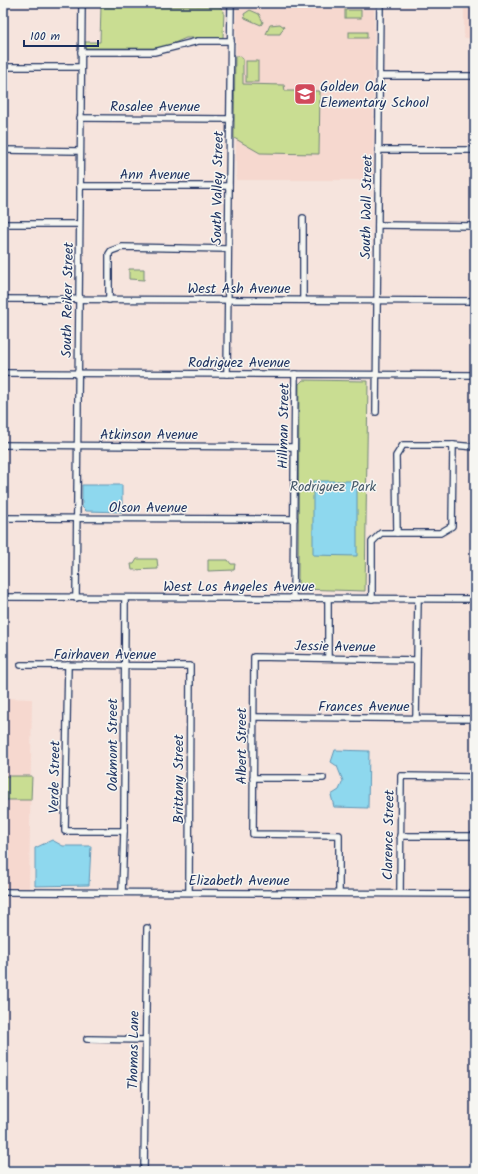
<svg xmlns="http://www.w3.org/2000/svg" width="478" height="1174" viewBox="0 0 478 1174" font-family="Kalam,sans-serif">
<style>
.built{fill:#f6d8cf}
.green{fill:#c9dd92;stroke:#728678}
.water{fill:#8ed8ee;stroke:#6094b4}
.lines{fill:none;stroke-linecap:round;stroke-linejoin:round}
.minor-casing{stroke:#1b2f5e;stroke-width:8}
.minor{stroke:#f6f6f2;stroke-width:5.5}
.labels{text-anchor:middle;stroke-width:3;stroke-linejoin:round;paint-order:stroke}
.poi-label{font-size:14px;fill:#1b2f5e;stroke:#f6f6f2;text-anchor:start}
.street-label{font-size:14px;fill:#1b2f5e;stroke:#f6f6f2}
.park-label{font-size:14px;fill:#465a6b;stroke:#f6f6f2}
</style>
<rect width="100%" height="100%" fill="#f6e4dd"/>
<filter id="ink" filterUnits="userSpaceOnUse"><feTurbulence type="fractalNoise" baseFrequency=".025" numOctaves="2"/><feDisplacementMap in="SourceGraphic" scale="8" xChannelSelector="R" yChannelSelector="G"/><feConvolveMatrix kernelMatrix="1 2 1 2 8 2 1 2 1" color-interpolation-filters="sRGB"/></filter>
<g filter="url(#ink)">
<g class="built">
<rect x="464" y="8" width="11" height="30"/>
<polygon points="236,9 374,9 373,180 236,180"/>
<polygon points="3,605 6,605 6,698 32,699 29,890 3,889"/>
</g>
<g class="green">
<polygon points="101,6 219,6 224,11 223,38 186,38 165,47 154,48 85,48 85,42 100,42"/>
<polygon points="250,10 259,14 263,22 261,25 245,18 244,14"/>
<rect x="345" y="10" width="16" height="8"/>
<polygon points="280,24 284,27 280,34 266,34 270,25"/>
<rect x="349" y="32" width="18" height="6"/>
<polygon points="235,56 239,56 243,59 243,84 284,85 285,91 320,91 319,154 260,153 234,138"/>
<rect x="246" y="61" width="12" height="21"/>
<polygon points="129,269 144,269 144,280 129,279"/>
<polygon points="303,380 368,381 365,591 298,589 299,384"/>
<polygon points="137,559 157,559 158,569 132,570 131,564 134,564"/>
<polygon points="208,560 228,560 231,564 235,564 234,570 208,571"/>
<polygon points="3,776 32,776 31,800 3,800"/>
</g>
<g class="water">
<polygon points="313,481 357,481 357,556 313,555"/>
<polygon points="82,485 122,485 122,512 86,511 82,507"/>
<polygon points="335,750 369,751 368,808 334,807 331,795 339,790 343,781 337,766 331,762"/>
<polygon points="52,840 63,846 91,846 89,885 35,886 35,848"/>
</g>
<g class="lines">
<g class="minor-casing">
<g id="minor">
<polyline points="81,52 154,52 198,41 231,41"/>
<polyline points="3,67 81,67"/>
<polyline points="380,76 475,76"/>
<polyline points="80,118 230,119"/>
<polyline points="3,150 80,151"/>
<polyline points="379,150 475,150"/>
<polyline points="80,186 229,186"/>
<polyline points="3,224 79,224"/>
<polyline points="378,225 475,226"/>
<polyline points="3,299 475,301"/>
<polyline points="109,300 109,254 111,251 122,247 228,249"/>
<polyline points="303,300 303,218"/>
<polyline points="3,373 475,375"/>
<polyline points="227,374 231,3"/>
<polyline points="376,412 380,3"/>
<polyline points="3,445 294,447"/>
<polyline points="3,518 294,519"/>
<polyline points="397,533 396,456 403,445 453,445 475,447"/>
<polyline points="3,597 475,599"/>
<polyline points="76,598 82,3"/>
<polyline points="293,598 295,374"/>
<polyline points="372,599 372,542 381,533 440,533 452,526 453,445"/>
<polyline points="328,657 328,599"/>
<polyline points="21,665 190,666 189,892"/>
<polyline points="68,665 65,831 124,831"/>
<polyline points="254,717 475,719"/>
<polyline points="416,718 418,599"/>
<polyline points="253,778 323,778"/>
<polyline points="400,836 475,836"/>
<polyline points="3,892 475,894"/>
<polyline points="122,892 124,831 125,598"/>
<polyline points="339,893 339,835 253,834 254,657 416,660"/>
<polyline points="400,893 401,776 475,777"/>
<polyline points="87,1039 145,1040"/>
<polyline points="144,1171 147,928"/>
</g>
</g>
<use href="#minor" class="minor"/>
</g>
</g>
<defs>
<g id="school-square" transform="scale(1.15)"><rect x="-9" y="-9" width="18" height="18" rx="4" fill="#d1495b" stroke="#f6f6f2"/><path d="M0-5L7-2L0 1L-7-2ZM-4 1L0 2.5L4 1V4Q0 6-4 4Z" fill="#fff"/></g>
</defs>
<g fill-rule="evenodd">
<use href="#school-square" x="305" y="94"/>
</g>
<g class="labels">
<g class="poi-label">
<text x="320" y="91">Golden Oak<tspan x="320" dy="16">Elementary School</tspan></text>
</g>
<g class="street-label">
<text x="155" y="111">Rosalee Avenue</text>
<text x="155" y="179">Ann Avenue</text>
<text transform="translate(217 188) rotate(-89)" y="5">South Valley Street</text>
<text transform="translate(366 207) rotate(-89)" y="5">South Wall Street</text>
<text x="239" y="293">West Ash Avenue</text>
<text transform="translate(67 300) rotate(-89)" y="5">South Reiker Street</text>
<text x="239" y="367">Rodriguez Avenue</text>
<text transform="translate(283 426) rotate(-89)" y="5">Hillman Street</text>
<text x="149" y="439">Atkinson Avenue</text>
<text x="148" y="512">Olson Avenue</text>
<text x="239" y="591">West Los Angeles Avenue</text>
<text transform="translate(335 646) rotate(1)" y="5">Jessie Avenue</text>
<text x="105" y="659">Fairhaven Avenue</text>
<text x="364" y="711">Frances Avenue</text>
<text transform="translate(112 745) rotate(-90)" y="5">Oakmont Street</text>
<text transform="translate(241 746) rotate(-90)" y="5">Albert Street</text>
<text transform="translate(54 777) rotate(-89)" y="5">Verde Street</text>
<text transform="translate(178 779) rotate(-90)" y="5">Brittany Street</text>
<text transform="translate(388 835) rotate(-89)" y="5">Clarence Street</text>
<text x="239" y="885">Elizabeth Avenue</text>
<text transform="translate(133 1050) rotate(-89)" y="5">Thomas Lane</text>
</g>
<g class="park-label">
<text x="333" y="491">Rodriguez Park</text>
</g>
</g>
<rect width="478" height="1174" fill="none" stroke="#f6f6f2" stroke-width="16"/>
<rect x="8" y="8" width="462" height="1158" fill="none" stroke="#1b2f5e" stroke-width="1.5" filter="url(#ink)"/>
<path d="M24 40v6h74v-6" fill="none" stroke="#1b2f5e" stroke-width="2"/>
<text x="30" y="40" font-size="12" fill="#1b2f5e" stroke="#f6f6f2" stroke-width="3" paint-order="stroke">100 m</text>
</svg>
